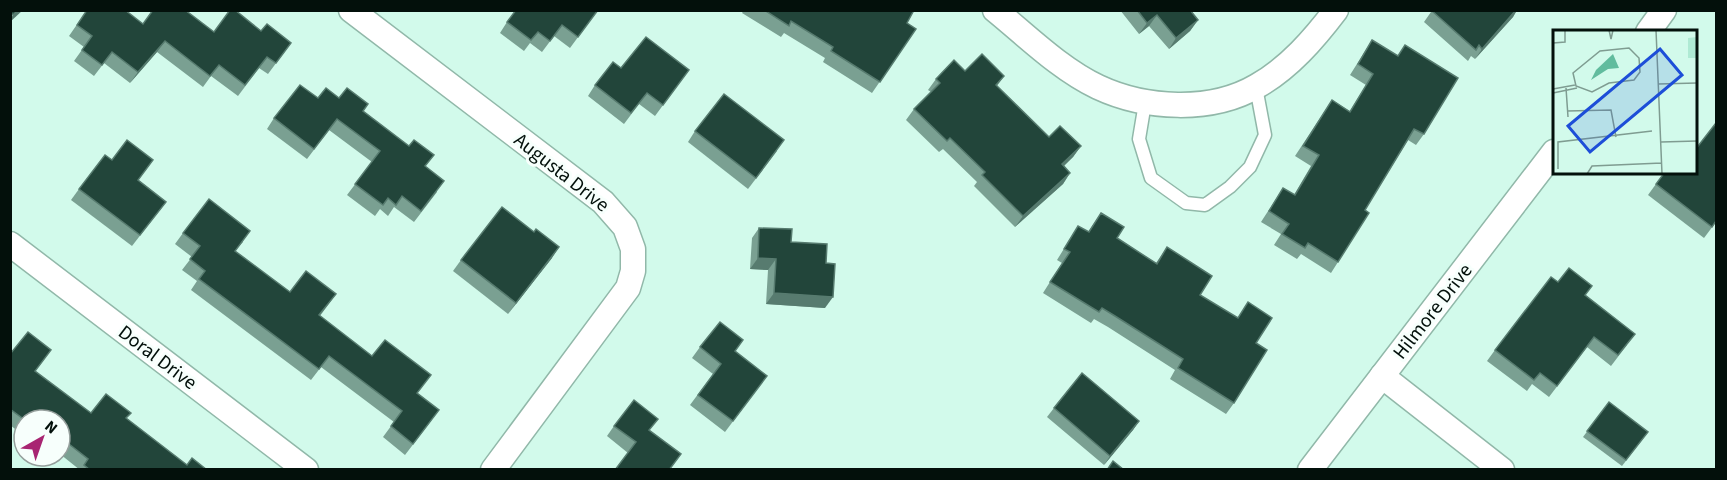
<svg xmlns="http://www.w3.org/2000/svg" width="1727" height="480" viewBox="0 0 1727 480" font-family="'Source Sans 3',sans-serif">
<style>
.lines{fill:none;stroke-linecap:round;stroke-linejoin:round}
.lane-casing{stroke:#91b8a9;stroke-width:15}
.street-casing{stroke:#91b8a9;stroke-width:27}
.lane{stroke:#fff;stroke-width:12}
.street{stroke:#fff;stroke-width:24}
.wall{fill:#7aa092}
.shaded-wall{fill:#577b6f}
.building{fill:#22453a;stroke:#577b6f;stroke-width:1.5}
.labels{text-anchor:middle;stroke-width:6;stroke-linejoin:round;paint-order:stroke}
.street-label{font-size:20px;fill:#03100b;stroke:#f7fffc}
.inset-road{fill:none;stroke:#7f9c91;stroke-width:1.5}
.view{fill:#1d4ed8;fill-opacity:0.15;stroke:#1d4ed8;stroke-width:3}
.inset-edge{fill:none;stroke:#03100b;stroke-width:3}
</style>
<rect width="100%" height="100%" fill="#d2faeb"/>
<g class="lines">
<g class="lane-casing">
<polyline id="lane" points="1145,103 1139,139 1151,178 1186,203 1205,205 1230,187 1250,167 1265,135 1256,87"/>
</g>
<g class="street-casing">
<g id="street">
<polyline points="351,10 603,202 625,227 633,249 633,271 628,288 493,470"/>
<path d="M995,10C1027,36 1060,69 1098,87C1145,109 1211,113 1257,86C1289,68 1314,39 1336,10"/>
<polyline points="1648,32 1664,10"/>
<polyline points="10,244 306,470"/>
<polyline points="1382,376 1502,470"/>
<polyline points="1310,470 1554,152"/>
</g>
</g>
<use href="#lane" class="lane"/>
<use href="#street" class="street"/>
</g>
<g class="wall">
<polygon points="87,10 143,24 214,32 261,31 291,43 268,74 259,68 238,96 211,76 203,87 157,52 130,83 104,63 94,76 74,61 84,47 69,36"/>
<polygon points="598,10 570,48 554,36 542,52 530,43 524,51 500,33 507,22"/>
<polygon points="744,10 914,10 907,23 916,29 872,93 823,62 825,58 784,33 781,37 742,13"/>
<polygon points="1120,10 1190,10 1198,20 1190,31 1169,49 1149,26 1139,34"/>
<polygon points="1429,10 1517,10 1513,17 1475,59 1471,56 1468,61 1424,22 1431,12"/>
<polygon points="1372,40 1398,56 1405,45 1424,134 1416,145 1408,140 1365,210 1338,262 1331,273 1301,254 1297,259 1274,245 1281,234 1261,222 1283,188 1294,195 1311,166 1295,156 1332,100 1350,111 1366,85 1350,75"/>
<polygon points="621,68 689,70 655,116 639,104 624,124 588,96 595,85"/>
<polygon points="965,71 1004,76 997,86 1049,137 1081,146 1073,157 1064,166 1070,173 1063,184 1015,227 974,186 977,182 943,149 939,152 906,120 914,109 931,92 928,90 936,79"/>
<polygon points="318,98 339,98 363,111 425,167 437,192 414,222 394,207 388,216 380,209 375,216 347,195 372,162 329,130 307,159 267,129 274,118"/>
<polygon points="695,131 777,151 748,189 688,142"/>
<polygon points="138,180 166,202 132,246 71,200 79,189"/>
<polygon points="1656,184 1716,222 1704,238 1648,195"/>
<polygon points="1101,213 1117,238 1156,263 1167,247 1200,295 1238,318 1248,302 1256,343 1234,403 1226,414 1170,379 1175,370 1108,327 1094,319 1091,323 1043,293 1062,263 1057,260 1078,226 1088,232"/>
<polygon points="759,228 791,242 826,263 825,308 766,304 768,270 750,269 752,238"/>
<polygon points="534,232 552,258 508,314 453,271 461,260"/>
<polygon points="183,233 243,242 235,251 290,292 336,294 320,316 417,393 431,421 405,455 383,437 394,422 321,367 311,380 191,290 197,281 182,270 192,257 175,244"/>
<polygon points="1558,282 1585,296 1627,345 1611,366 1587,347 1549,397 1532,384 1527,391 1487,361 1495,350"/>
<polygon points="700,347 735,352 767,376 725,432 690,405 713,374 692,358"/>
<polygon points="10,352 43,361 35,371 91,413 127,419 187,465 207,470 80,470 60,454 60,420 24,420 24,436 10,425"/>
<polygon points="1609,402 1648,432 1622,466 1583,437"/>
<polygon points="1054,408 1139,421 1133,430 1104,465 1047,417"/>
<polygon points="658,419 628,453 607,436 614,426"/>
</g>
<g class="shaded-wall">
<polygon points="18,10 23,10 10,22 10,19 13,15"/>
<polygon points="1516,10 1517,10 1513,17 1475,59 1482,49"/>
<polygon points="1157,15 1149,26 1139,34 1147,23"/>
<polygon points="1198,20 1190,31 1169,49 1176,38"/>
<polygon points="165,41 157,52 130,83 138,72"/>
<polygon points="1081,146 1073,157 1054,175 1062,164"/>
<polygon points="1070,173 1063,184 1015,227 1023,216"/>
<polygon points="559,247 552,258 508,314 516,303"/>
<polygon points="758,258 776,259 768,270 750,269"/>
<polygon points="774,293 833,297 825,308 766,304"/>
<polygon points="1139,421 1133,430 1104,465 1110,456"/>
</g>
<g class="building">
<polygon points="10,10 18,10 13,15 10,12"/>
<polygon points="87,10 125,10 143,24 153,10 185,10 214,32 230,10 235,10 261,31 267,24 291,43 276,63 267,57 245,85 219,65 210,76 165,41 138,72 112,52 102,65 82,50 92,36 77,25"/>
<polygon points="516,10 598,10 578,37 562,25 550,41 538,32 531,40 507,22"/>
<polygon points="764,10 914,10 907,23 916,29 880,82 831,51 833,47 791,21 789,26"/>
<polygon points="1137,10 1190,10 1198,20 1176,38 1157,15 1147,23"/>
<polygon points="1432,10 1516,10 1482,49 1479,45 1476,50 1432,11"/>
<polygon points="646,37 689,70 663,105 647,93 631,113 595,85 613,62 621,68"/>
<polygon points="1372,40 1398,56 1405,45 1458,78 1424,134 1414,129 1365,210 1369,213 1338,262 1308,243 1305,248 1282,234 1289,224 1269,211 1283,188 1295,195 1319,155 1303,146 1332,100 1350,112 1373,74 1358,64"/>
<polygon points="982,54 1004,76 996,85 1049,137 1060,126 1081,146 1062,164 1070,173 1023,216 982,175 985,172 950,138 947,141 914,109 940,83 936,79 954,60 965,71"/>
<polygon points="300,85 318,98 326,88 339,98 347,88 368,104 363,111 409,146 414,140 434,155 425,166 444,181 421,211 402,196 396,205 388,198 383,205 355,184 380,151 337,119 314,149 274,118"/>
<polygon points="724,94 784,140 756,178 695,131"/>
<polygon points="1716,123 1716,221 1712,227 1656,184 1665,172 1695,172 1695,150"/>
<polygon points="127,140 153,160 138,180 166,202 140,235 79,189 105,155 112,160"/>
<polygon points="209,199 250,231 235,251 290,292 306,271 336,294 319,315 372,356 385,340 431,375 417,393 439,410 413,444 391,426 402,411 329,356 319,369 199,279 205,271 190,259 200,246 183,233"/>
<polygon points="502,207 534,232 536,229 559,247 516,303 461,260"/>
<polygon points="1101,213 1124,227 1117,238 1157,264 1167,247 1212,276 1200,295 1238,318 1248,302 1272,318 1256,343 1267,350 1234,403 1178,368 1183,359 1115,316 1102,308 1099,312 1050,282 1070,252 1064,249 1078,226 1089,232"/>
<polygon points="759,228 792,229 791,242 827,244 826,263 835,264 833,297 774,293 776,259 758,258"/>
<polygon points="1569,268 1592,286 1585,295 1635,334 1618,355 1594,337 1557,386 1540,373 1534,380 1495,350 1551,277 1558,282"/>
<polygon points="720,322 743,340 735,351 767,376 733,421 698,395 721,364 700,347"/>
<polygon points="28,332 51,350 35,371 91,413 106,394 131,413 126,418 187,465 192,458 207,470 90,470 84,465 88,459 60,437 60,420 25,420 10,409 10,352 11,353"/>
<polygon points="1082,373 1139,421 1110,456 1054,408"/>
<polygon points="634,400 658,419 649,430 681,454 669,470 615,470 636,442 614,426"/>
<polygon points="1609,402 1648,432 1626,460 1587,431"/>
<polygon points="1113,461 1124,470 1107,470"/>
</g>
<g class="labels">
<g class="street-label">
<text transform="translate(562 172) rotate(38)" y="7">Augusta Drive</text>
<text transform="translate(1432 311) rotate(-52)" y="7">Hilmore Drive</text>
<text transform="translate(158 357) rotate(37)" y="7">Doral Drive</text>
</g>
</g>
<g transform="translate(1553 30)">
<rect width="144" height="144" fill="#d2faeb"/>
<path d="M144,7V28H135V8Z" fill="#afead4"/>
<path d="M60,24L66,38L55,39L38,50L43,40Z" fill="#61bc9e"/>
<path class="inset-road" d="M56,0L58,9L60,0M103,0L109,144M0,13L12,12V0M76,18L86,28L87,42L81,50L56,53L39,62L23,56L20,43L47,21ZM105,54L144,53M13,58L15,87M0,59L22,55M0,63L24,58M14,81L58,80L63,107M108,112L144,111M5,139V112L99,101M34,144L39,136L109,133"/>
<path class="view" d="M107,19L129,45L37,122L15,96Z"/>
<rect width="144" height="144" class="inset-edge"/>
</g>
<rect width="1727" height="480" fill="none" stroke="#03100b" stroke-width="24"/>
<g transform="translate(42 438) rotate(40)"><circle r="28" fill="#f7fffc" stroke="#959f9c" stroke-width="1.5"/>
<path d="M0-4.5L10 22L0 15L-10 22Z" fill="#a82572"/>
<text y="-9" font-size="16" font-weight="bold" text-anchor="middle" fill="#03100b">N</text>
</g>
</svg>
